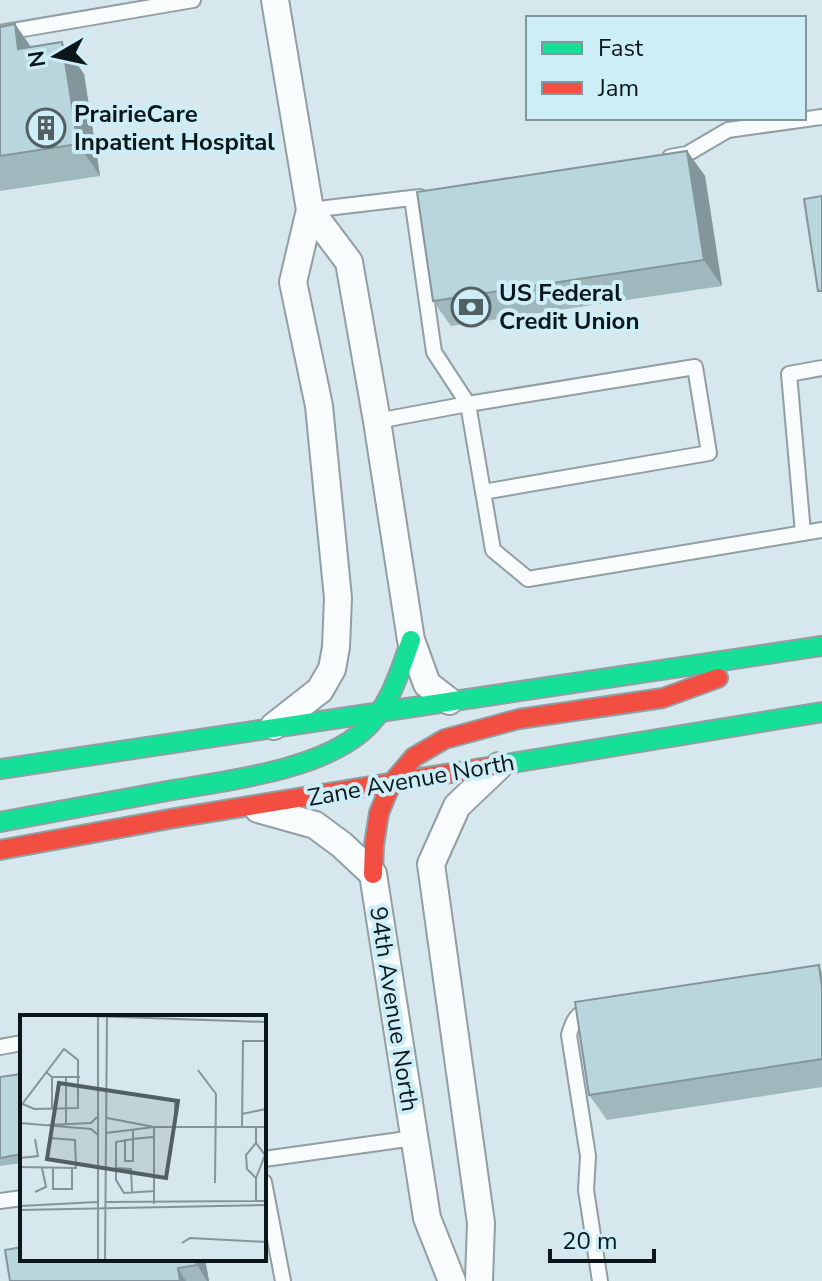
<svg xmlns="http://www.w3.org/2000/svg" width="822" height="1281" viewBox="0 0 822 1281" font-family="'Nunito Sans',sans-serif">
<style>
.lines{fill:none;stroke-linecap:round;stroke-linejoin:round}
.lane-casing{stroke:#919ea2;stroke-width:18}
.street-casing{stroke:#919ea2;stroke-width:30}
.fast-casing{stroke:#919ea2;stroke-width:22}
.jam-casing{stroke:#919ea2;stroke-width:22}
.lane{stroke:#f9fcfc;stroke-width:14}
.street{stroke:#f9fcfc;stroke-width:26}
.fast{stroke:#16e098;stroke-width:18}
.jam{stroke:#f24e42;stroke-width:18}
.wall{fill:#9fb8be}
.shaded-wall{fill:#82969b}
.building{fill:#b9d6dd;stroke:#82969b;stroke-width:2}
.labels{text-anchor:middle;stroke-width:8;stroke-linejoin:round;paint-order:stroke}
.poi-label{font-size:24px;font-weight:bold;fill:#0b171a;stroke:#cdeef6;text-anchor:start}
.street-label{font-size:24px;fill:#0b171a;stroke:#cdeef6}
.inset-road{fill:none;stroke:#859499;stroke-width:2}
.view{fill:#526064;fill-opacity:0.15;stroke:#526064;stroke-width:4}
.inset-edge{fill:none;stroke:#0b171a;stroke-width:4}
</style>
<rect width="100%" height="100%" fill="#d6e8ed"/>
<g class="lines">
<g class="lane-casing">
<g id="lane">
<polyline points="0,33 193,0"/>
<polyline points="670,157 687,154 728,130 822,117"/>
<polyline points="412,198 434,352 468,404 695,367 709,453 483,492"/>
<polyline points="310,210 420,197"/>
<polyline points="377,421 468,404 493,550 528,579 822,530"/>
<polyline points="803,533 789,374 822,368"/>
<path d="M592,1008C577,1013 573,1020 569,1035L588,1156L586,1190L600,1281"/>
<polyline points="0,1047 22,1043"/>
<polyline points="264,1159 414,1138"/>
<polyline points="264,1182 283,1281"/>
<polyline points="0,1201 22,1198"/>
</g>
</g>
<g class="street-casing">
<g id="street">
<polyline points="310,210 349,262 377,421 411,640 427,684 449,701"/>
<polyline points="274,726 320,690 332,669 336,647 338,598 319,406 293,282 310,210 275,0"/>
<polyline points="258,809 315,825 342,845 373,874 427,1218 452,1281"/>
<polyline points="479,1281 481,1223 431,864 457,806 499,766"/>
</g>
</g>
<g class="fast-casing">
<g id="fast">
<polyline points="494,766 822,712"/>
<polyline points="0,769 822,646"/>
<path d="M0,822C54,812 108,802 162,792C222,781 316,772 363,731C389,709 400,671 411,640"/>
</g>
</g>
<g class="jam-casing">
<g id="jam">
<polyline points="0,850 175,818 494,766"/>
<polyline points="373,874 374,845 379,813 391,784 414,757 445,739 519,719 663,698 718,678"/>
</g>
</g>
<use href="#lane" class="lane"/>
<use href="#street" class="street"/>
<use href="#fast" class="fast"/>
<use href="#jam" class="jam"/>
</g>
<g class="wall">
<polygon points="15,24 31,47 84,74 100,176 0,191 0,27"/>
<polygon points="687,151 705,176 722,286 451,326 433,301"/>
<polygon points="822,970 822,1087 607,1120 589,1095"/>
<polygon points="22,1074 22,1163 0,1166 0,1077"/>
<polygon points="22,1259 205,1259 209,1281 10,1281"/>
</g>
<g class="shaded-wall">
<polygon points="15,24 37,56 18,49"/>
<polygon points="62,42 84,74 100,176 78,144"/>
<polygon points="687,151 705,176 722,286 704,260"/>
<polygon points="195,1259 205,1259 209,1281 207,1281 197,1265"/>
<polygon points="178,1268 186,1281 180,1281"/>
</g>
<g class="building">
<polygon points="15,24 18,49 62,42 78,144 0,156 0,27"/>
<polygon points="687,151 704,260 433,301 417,192"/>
<polygon points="822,196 822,291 818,291 804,199"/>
<polygon points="819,965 822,987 822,1059 589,1095 575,1002"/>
<polygon points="22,1074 22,1154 0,1158 0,1077"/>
<polygon points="22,1247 22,1259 195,1259 197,1265 178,1268 180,1281 10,1281 5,1250"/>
</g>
<defs>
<g id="building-ring" transform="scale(2)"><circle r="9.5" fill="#cdeef6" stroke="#526064" stroke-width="1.5"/><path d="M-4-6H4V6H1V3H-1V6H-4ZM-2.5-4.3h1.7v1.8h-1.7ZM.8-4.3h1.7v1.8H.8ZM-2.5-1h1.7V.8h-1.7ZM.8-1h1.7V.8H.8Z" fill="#526064"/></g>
<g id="bank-ring" transform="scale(2)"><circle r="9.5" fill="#cdeef6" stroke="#526064" stroke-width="1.5"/><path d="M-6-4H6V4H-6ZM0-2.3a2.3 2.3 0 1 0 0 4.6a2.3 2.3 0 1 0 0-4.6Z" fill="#526064"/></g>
</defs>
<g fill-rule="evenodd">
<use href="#building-ring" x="46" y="128"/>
<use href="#bank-ring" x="471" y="307"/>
</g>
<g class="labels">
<g class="poi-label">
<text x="74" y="122">PrairieCare<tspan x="74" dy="28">Inpatient Hospital</tspan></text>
<text x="499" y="301">US Federal<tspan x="499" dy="28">Credit Union</tspan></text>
</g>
<g class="street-label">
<text transform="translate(411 780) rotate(-10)" y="8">Zane Avenue North</text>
<text transform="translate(394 1009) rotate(81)" y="8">94th Avenue North</text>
</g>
</g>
<g transform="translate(20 1015)">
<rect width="246" height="246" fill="#d6e8ed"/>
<path class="inset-road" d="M42,0L246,7M178,55L196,79L195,168M26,57L32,62H60M32,62V94M155,84V112M0,92L44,34L58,45V93L14,94L3,89M222,99L246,94M87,103L134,112H246M0,108L71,114L78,120M46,108V62M28,110L71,108L77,102M134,112V189M222,112L223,26H246M236,112V128L226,140L227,154L236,163V186M113,115V124L96,127V165L104,178L135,176M86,118L134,112M105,124V146H113V124L133,122M0,143L18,141L15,124M0,152L56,153L55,125L30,123M33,153V174H52V153M96,153L111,154L112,177M236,163L245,140L236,128M15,177L26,172L22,153M86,187L246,186M0,191L77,187M0,195L246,190M162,228L170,223L246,227M78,246V1M85,246L87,1"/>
<path class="view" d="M39,68L158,86L146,163L27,144Z"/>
<rect width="246" height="246" class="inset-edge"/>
</g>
<rect x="526" y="16" width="280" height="104" fill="#cdeef6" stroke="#7f989e" stroke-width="2"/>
<rect x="542" y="42" width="40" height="12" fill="#16e098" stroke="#7f989e" stroke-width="2"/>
<text x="598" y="56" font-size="24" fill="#0b171a">Fast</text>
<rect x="542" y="82" width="40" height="12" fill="#f24e42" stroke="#7f989e" stroke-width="2"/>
<text x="598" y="96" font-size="24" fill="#0b171a">Jam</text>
<g transform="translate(56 56) rotate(261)" stroke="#cdeef6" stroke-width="6" paint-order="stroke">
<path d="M0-6L14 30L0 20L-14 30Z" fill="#0b171a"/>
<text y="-12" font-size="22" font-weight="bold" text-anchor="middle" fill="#0b171a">N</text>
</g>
<path d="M550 1249v12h104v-12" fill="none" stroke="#0b171a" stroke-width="4"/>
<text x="562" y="1249" font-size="24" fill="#0b171a" stroke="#cdeef6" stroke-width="6" paint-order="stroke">20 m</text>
</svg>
